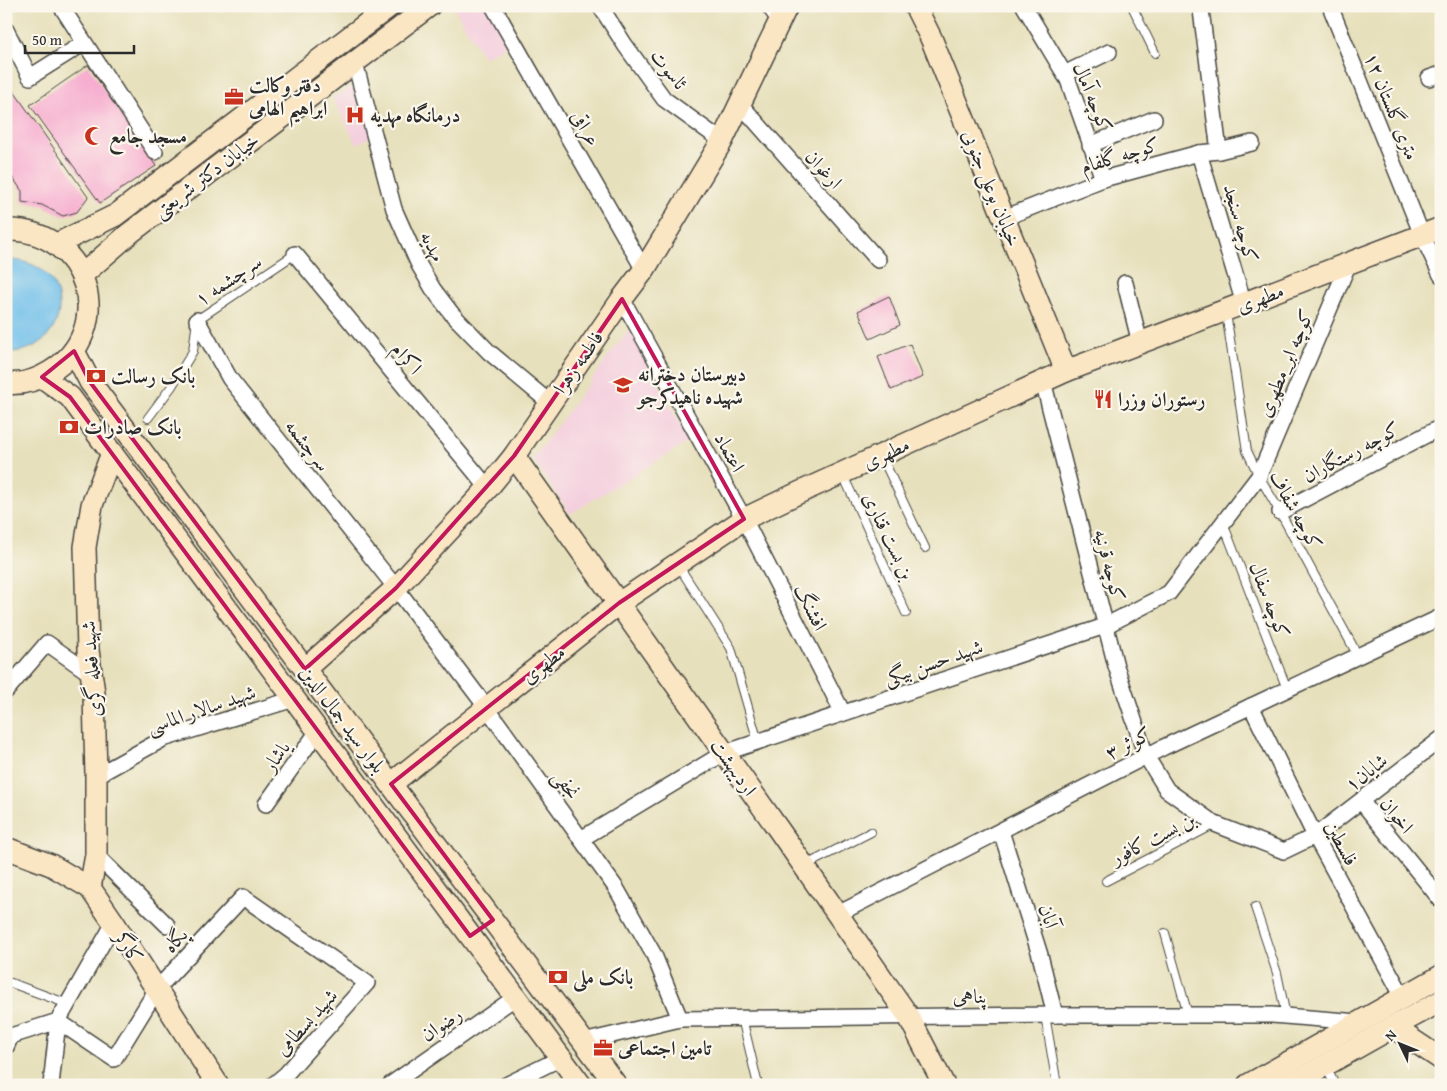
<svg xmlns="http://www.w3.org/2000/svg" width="1447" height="1091" viewBox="0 0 1447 1091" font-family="'Gentium Book Plus',Amiri,serif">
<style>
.built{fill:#f4cfde}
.water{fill:#6fbfea;stroke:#4d758a}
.building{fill:#f6a7cd}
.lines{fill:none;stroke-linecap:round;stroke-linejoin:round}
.lane-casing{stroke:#474641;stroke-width:10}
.street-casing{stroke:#474641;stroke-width:18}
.secondary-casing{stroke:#474641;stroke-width:24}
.lane{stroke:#fff;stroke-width:8}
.street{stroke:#fff;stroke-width:15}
.secondary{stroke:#fbe6c4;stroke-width:21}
.marked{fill:none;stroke:#c2185b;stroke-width:4;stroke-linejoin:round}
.labels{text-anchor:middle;stroke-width:4.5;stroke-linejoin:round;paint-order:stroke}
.street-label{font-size:20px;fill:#2b2b2b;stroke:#fbf7ec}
.poi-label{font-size:20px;font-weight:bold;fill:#2b2b2b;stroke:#fbf7ec;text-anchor:start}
</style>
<rect width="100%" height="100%" fill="#fbf7ec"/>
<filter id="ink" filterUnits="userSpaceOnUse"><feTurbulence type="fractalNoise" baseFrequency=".02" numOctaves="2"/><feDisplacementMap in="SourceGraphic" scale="10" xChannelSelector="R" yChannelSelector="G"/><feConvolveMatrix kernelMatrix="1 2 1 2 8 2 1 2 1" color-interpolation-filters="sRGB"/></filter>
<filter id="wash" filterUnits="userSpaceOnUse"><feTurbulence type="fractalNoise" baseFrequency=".0096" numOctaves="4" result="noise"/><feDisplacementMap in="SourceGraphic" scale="20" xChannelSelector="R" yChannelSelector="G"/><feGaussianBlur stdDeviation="1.12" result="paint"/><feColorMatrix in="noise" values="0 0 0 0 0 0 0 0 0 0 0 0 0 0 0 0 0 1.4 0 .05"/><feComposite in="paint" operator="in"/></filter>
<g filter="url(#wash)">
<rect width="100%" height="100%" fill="#e7e0bc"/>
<g class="built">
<polygon points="453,6 488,6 510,43 484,58"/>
<polygon points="355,86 378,133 356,144 333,97"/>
<polygon points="629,329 689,441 570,514 533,459"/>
</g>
<path class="water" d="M10,260C78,262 74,354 6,352V261Z"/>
<g id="blocks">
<g class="building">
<polygon points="88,65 156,166 100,203 30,105"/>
<polygon points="6,80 88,197 77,212 63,216 42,205 22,202 22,191 6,168"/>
<polygon points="889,296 900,325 870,339 858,311"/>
<polygon points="910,344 923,377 891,390 878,357"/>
</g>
</g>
</g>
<g filter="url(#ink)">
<use href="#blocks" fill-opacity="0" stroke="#474641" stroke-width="1"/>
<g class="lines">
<g class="lane-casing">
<g id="lane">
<polyline points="1132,6 1155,53"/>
<polyline points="1226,313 1247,451 1259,476 1280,512 1358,656"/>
<polyline points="148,418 172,386 193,351 197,320 295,254"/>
<polyline points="882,457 925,548"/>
<polyline points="843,475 906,613"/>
<polyline points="1223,523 1287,689"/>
<polyline points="678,565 731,648 758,742"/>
<polyline points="806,865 871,832"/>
<polyline points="1106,881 1215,824"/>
<polyline points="1255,907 1277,973 1286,1016"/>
<polyline points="1165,933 1188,1015"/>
<polyline points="11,983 68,1004"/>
<polyline points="1045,1015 1057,1085"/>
<polyline points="742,1018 758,1085"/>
<polyline points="1326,1067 1335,1085"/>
</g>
</g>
<g class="street-casing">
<g id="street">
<polyline points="61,6 155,152"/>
<polyline points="493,6 644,270"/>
<polyline points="600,6 625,45 664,99 722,141"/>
<polyline points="769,6 780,21"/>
<polyline points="1024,6 1068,80 1103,179"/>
<polyline points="1202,6 1201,10 1219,151"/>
<polyline points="1330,6 1422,235 1441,275"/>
<polyline points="6,30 30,77 84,43"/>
<polyline points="355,63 394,209 419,265 433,289 452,314 489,352 550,403"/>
<polyline points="1064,74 1109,52"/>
<polyline points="1429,78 1441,74"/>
<polyline points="741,105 878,260"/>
<polyline points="1090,145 1154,119"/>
<polyline points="1199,153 1244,304"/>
<polyline points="1004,218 1103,179 1199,153 1219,151 1252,143"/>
<polyline points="295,254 488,488"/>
<polyline points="1125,283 1140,343"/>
<polyline points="622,299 744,519 843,713"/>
<polyline points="197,320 230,379 396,588 487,708 616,888 654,955 680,1019"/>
<polyline points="1043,381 1116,666 1146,756 1167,790 1215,824 1284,851 1315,836 1441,739"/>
<polyline points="1280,512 1441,427"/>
<polyline points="6,691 47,643 91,674"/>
<polyline points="1251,706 1315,836 1403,997"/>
<polyline points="96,776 163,739 294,699"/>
<polyline points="1361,801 1441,900"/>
<polyline points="266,804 318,731"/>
<polyline points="1001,831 1040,955 1055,1015"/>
<polyline points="581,839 724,753 1105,626 1169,593 1259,476 1348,265"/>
<polyline points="96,855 167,925"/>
<polyline points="838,914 1164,747 1441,617"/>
<polyline points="583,1042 680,1019 1055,1015 1272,1015 1359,1022"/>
<polyline points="6,1047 11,1036 58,1021 114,1059 157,989 243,897 367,983 286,1074 273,1085"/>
<polyline points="51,1085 58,1021 114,923"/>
<polyline points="390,1085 516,997"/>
<polyline points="506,1085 561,1058"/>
</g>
</g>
<g class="secondary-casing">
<g id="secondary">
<polyline points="915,6 931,38 1066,371"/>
<path d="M6,230C88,228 119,330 50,372C37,380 21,385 6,383"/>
<polyline points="57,244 116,215 390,6"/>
<polyline points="82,275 130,233 429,6"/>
<polyline points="74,351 90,382 616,1085"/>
<polyline points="42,377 70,397 581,1085"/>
<polyline points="514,456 781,833 909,1017 944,1085"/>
<polyline points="305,669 396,588 488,488 514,456 622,299 644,270 722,141 787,6"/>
<polyline points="391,784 619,603 744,519 794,495 1066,371 1441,228"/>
<polyline points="6,848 51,865 90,888 114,923 218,1085"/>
<polyline points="90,888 96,855 96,776 94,693 88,650 85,547 92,505 112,453"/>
<polyline points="1393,1027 1441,1059"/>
<polyline points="1248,1085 1441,976"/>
<polyline points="1290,1085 1393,1027 1441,1001"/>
</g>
</g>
<use href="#lane" class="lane"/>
<use href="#street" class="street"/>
<use href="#secondary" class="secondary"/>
</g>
</g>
<path class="marked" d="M622,299L744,519L619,603L391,784L493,920L470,936L70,397L42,377L74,351L90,382L305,669L396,588L514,456Z"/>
<defs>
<g id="office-bare" transform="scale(1.5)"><path d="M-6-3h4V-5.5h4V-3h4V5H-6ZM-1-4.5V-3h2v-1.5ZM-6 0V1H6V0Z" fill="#c8321e" stroke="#fbf7ec" stroke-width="2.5" paint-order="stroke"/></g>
<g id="hospital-bare" transform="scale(1.5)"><path d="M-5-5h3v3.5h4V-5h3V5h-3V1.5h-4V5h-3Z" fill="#c8321e" stroke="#fbf7ec" stroke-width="2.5" paint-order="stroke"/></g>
<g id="mosque-bare" transform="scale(1.5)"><path d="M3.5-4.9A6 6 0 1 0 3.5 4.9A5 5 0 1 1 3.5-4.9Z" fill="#c8321e" stroke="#fbf7ec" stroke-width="2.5" paint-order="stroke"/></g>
<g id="bank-bare" transform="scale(1.5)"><path d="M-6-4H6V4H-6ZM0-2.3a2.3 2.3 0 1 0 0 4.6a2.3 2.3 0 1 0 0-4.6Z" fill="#c8321e" stroke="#fbf7ec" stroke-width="2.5" paint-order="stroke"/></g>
<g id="school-bare" transform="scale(1.5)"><path d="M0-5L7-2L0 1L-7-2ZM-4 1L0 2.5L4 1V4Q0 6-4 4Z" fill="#c8321e" stroke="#fbf7ec" stroke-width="2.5" paint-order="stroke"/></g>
<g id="restaurant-bare" transform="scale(1.5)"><path d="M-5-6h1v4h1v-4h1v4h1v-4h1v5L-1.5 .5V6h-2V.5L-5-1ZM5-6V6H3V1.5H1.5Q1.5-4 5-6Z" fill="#c8321e" stroke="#fbf7ec" stroke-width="2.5" paint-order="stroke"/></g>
</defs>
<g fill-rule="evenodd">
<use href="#office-bare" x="234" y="97"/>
<use href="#hospital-bare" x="355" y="115"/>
<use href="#mosque-bare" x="94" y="136"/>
<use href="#bank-bare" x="96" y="376"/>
<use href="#school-bare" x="623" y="385"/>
<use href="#restaurant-bare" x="1103" y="399"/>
<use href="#bank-bare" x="69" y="427"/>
<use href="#bank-bare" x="558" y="977"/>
<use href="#office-bare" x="603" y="1048"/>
</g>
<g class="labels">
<g class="street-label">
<text transform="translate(669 69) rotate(51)" y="7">ئاسوت</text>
<text transform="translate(1093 97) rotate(68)" y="7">کوچه آمال</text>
<text transform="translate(1392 106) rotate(68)" y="7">۱۲ متری گلستان</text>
<text transform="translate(586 128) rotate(60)" y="7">عراقی</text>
<text transform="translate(1120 155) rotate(-17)" y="7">کوچه گلفام</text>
<text transform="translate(824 169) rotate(48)" y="7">ارغوان</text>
<text transform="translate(206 175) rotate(-37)" y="7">خیابان دکتر شریعتی</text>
<text transform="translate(992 188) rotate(68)" y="7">خیابان بوعلی جنوبی</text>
<text transform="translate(1241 223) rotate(74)" y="7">کوچه سنجد</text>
<text transform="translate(433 246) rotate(64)" y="7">مهدیه</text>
<text transform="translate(228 280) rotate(-34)" y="7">سرچشمه ۱</text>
<text transform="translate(1260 298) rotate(-21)" y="7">مطهری</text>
<text transform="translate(407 358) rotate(50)" y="7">اکرام</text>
<text transform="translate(578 362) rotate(-55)" y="7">فاطمه زهرا</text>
<text transform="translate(1285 363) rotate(-67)" y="7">کوچه ابر_مطهری</text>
<text transform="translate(308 445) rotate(52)" y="7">سرچشمه</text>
<text transform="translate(730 452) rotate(61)" y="7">اعتماد</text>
<text transform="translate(1351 452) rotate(-28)" y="7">کوچه رستگاران</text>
<text transform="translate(886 453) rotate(-25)" y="7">مطهری</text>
<text transform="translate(1296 510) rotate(61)" y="7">کوچه شفاف</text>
<text transform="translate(889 536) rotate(65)" y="7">بن بست قناری</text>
<text transform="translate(1110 565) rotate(76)" y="7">کوچه قرنیه</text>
<text transform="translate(1270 600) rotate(69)" y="7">کوچه سفال</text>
<text transform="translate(811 607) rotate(63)" y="7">افشنگ</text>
<text transform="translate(933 662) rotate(-19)" y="7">شهید حسن بیگی</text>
<text transform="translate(543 664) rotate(-38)" y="7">مطهری</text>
<text transform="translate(91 669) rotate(-94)" y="7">شهید فعله گری</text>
<text transform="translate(201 709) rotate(-19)" y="7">شهید سالار الماسی</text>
<text transform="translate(343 719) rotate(53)" y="7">بلوار سید جمال الدین</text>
<text transform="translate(1128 743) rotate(-27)" y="7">کوثر ۳</text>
<text transform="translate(276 756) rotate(-55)" y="7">یاشار</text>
<text transform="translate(734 767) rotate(55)" y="7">اردیبهشت</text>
<text transform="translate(1366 772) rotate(-38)" y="7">شایان۱</text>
<text transform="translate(567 784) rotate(54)" y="7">نجفی</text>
<text transform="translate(1397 815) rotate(51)" y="7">اخوان</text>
<text transform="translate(1153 838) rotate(-27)" y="7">بن بست کافور</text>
<text transform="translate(1342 843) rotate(62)" y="7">فلسطین</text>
<text transform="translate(1049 916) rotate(72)" y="7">آبان</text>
<text transform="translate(175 940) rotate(-47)" y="7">پگاه</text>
<text transform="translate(129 947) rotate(57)" y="7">کارگر</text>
<text x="970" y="1003">پناهی</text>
<text transform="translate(306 1022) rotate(-48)" y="7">شهید بسطامی</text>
<text transform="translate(441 1024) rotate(-34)" y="7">رضوان</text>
</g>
<g class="poi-label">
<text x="249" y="92">دفتر وکالت<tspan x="249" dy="23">ابراهیم الهامی</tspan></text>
<text x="370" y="122">درمانگاه مهدیه</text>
<text x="109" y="143">مسجد جامع</text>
<text x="638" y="381">دبیرستان دخترانه<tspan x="638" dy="23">شهیده ناهیدکرجو</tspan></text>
<text x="111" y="383">بانک رسالت</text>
<text x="1118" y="406">رستوران وزرا</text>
<text x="84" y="434">بانک صادرات</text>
<text x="573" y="984">بانک ملی</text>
<text x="618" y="1055">تامین اجتماعی</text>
</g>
</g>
<rect width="1447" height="1091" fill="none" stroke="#fbf7ec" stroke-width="25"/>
<g transform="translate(1400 1044) rotate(313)" stroke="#fbf7ec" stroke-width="4" paint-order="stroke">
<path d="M0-4L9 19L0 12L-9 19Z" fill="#2b2b2b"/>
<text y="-8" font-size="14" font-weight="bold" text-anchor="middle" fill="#2b2b2b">N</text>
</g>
<path d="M25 45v8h109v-8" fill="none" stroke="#2b2b2b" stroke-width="2.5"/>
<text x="32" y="45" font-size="15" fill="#2b2b2b" stroke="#fbf7ec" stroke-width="4" paint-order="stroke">50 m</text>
</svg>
